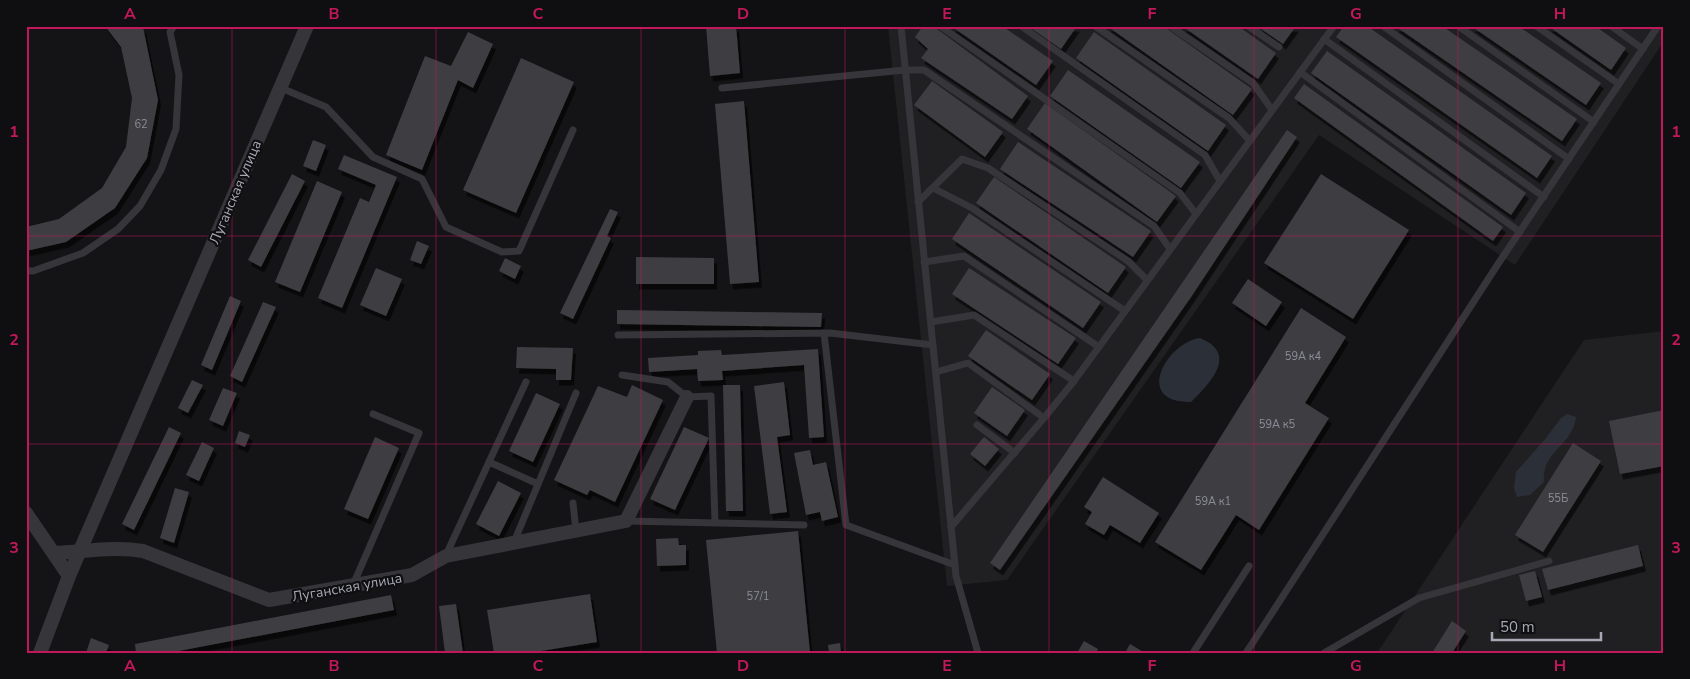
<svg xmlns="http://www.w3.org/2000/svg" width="1690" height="679" viewBox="0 0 1690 679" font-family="'Nunito Sans',sans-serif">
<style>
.built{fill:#202022}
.water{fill:#2b2f38}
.building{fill:#3e3d42;filter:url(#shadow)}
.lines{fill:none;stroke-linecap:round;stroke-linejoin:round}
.service{stroke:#35353a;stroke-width:7}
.minor{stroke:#35353a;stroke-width:14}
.grid{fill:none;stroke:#c2185b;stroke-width:1;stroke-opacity:0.55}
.labels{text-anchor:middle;stroke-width:4.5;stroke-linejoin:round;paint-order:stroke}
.number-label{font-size:11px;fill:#8c8d98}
.street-label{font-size:14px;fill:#a6a8b5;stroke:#0f0e10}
.neatline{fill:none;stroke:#c2185b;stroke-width:2}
.grid-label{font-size:16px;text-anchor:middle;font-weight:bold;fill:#c2185b}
</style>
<defs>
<filter id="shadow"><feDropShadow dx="3" dy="5.5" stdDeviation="0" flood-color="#0009"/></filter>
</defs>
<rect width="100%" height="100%" fill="#141315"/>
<g class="built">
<polygon points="888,26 1664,26 1664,41 1515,265 1319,135 1007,580 947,586"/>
<polygon points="1664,331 1664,653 1377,653 1584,340"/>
</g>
<g class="water">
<path d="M1200,338C1239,354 1210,383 1191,402C1132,403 1167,342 1200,338Z"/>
<path d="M1567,414L1576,417C1573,446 1541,451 1544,482L1530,495L1517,497L1514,488L1516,472L1546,438L1561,418Z"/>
</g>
<g class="building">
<polygon points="105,26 143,27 158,100 147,158 115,208 66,242 26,251 26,227 59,219 102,188 126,147 132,98 121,47"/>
<polygon points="706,26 736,26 740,73 710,76"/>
<polygon points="923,26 933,26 1028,96 1012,119 921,58 928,49 915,37"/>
<polygon points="951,26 1002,26 1053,61 1036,85"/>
<polygon points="1028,26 1077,26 1061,49"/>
<polygon points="1107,26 1163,26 1252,89 1233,115"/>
<polygon points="1182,26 1238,26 1276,53 1258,79"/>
<polygon points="1257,26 1296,26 1283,44"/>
<polygon points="1344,26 1367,26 1552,156 1537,178 1336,37"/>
<polygon points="1395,26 1442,26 1577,119 1562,141"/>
<polygon points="1471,26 1518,26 1601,83 1586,105"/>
<polygon points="1548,26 1595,26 1626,48 1611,70"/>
<polygon points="468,32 493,44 473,88 458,80 422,170 386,155 425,56 451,66"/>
<polygon points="1094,32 1226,125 1208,151 1076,58"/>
<polygon points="1327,51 1526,193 1511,215 1311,73"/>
<polygon points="521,58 574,82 516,213 463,190"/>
<polygon points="1068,70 1200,162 1181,188 1050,96"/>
<polygon points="932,81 1003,132 985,157 914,105"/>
<polygon points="1304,84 1503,227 1493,241 1294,98"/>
<polygon points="744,101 759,282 730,284 715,104"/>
<polygon points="1045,103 1176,196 1157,222 1027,129"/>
<polygon points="1287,130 1297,137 1191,297 1000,570 990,563"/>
<polygon points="313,140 326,145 316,171 303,166"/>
<polygon points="1018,142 1151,231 1133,257 1000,169"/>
<polygon points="344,155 397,177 342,308 318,298 360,198 369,202 376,185 338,169"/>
<polygon points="292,174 305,181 261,267 248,260"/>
<polygon points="1321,174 1409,230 1353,319 1264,263"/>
<polygon points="994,177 1126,267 1108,293 976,203"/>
<polygon points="317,181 342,192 300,292 275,282"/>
<polygon points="610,209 618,212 607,236 611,238 573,319 560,313"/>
<polygon points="969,213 1101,302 1083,328 952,239"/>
<polygon points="417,241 429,246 421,264 410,260"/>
<polygon points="636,257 714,258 714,284 636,284"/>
<polygon points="505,258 521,266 515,279 499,271"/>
<polygon points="376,268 402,279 386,316 360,305"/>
<polygon points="969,268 1076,338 1058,364 952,294"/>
<polygon points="1248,279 1282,302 1266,326 1232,303"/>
<polygon points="230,296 241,301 212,370 201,365"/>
<polygon points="263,302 276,307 242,382 230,376"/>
<polygon points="1301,308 1346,337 1305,403 1329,418 1259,530 1236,515 1201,570 1155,542"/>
<polygon points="617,310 822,313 821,327 617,324"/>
<polygon points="986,330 1050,374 1032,400 968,356"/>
<polygon points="517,347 573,348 571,380 556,380 556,369 516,368"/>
<polygon points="818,349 824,437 809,438 804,365 722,371 723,380 698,381 697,369 649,372 648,358 698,355 698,351 721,350 722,355"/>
<polygon points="192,380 203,385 188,413 178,408"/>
<polygon points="784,382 790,435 777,437 787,512 770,514 754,386"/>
<polygon points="632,385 663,400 615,502 590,490 587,495 554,480 598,386 627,397"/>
<polygon points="723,385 740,385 743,511 726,511"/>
<polygon points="992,387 1025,410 1007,436 974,413"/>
<polygon points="223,388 237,393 223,426 209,420"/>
<polygon points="536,393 560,404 533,462 509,451"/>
<polygon points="1664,410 1664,466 1620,474 1609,421"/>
<polygon points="169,427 181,433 134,530 122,524"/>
<polygon points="684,427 709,438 675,510 650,499"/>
<polygon points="239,431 250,435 245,447 235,443"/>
<polygon points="375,437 399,448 368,519 344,509"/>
<polygon points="984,437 999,449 985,466 970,454"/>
<polygon points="202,442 214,448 199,481 186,475"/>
<polygon points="1573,443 1601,461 1543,552 1515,535"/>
<polygon points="810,450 813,465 826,462 838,517 822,521 820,512 806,515 794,453"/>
<polygon points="1103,477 1159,513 1140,543 1110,525 1104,535 1085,524 1092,512 1084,507"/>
<polygon points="498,481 521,493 499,536 476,524"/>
<polygon points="175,488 189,492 174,543 160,538"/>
<polygon points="798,531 810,653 717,653 706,540"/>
<polygon points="678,538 679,545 686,545 686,565 657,566 656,539"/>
<polygon points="1638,545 1643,566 1548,590 1542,569"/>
<polygon points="1535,571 1542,597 1526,601 1519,575"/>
<polygon points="590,594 597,642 528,653 494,653 487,610"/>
<polygon points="391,595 394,610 168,653 136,653 135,644"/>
<polygon points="456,604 463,653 445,653 439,606"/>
<polygon points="1452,621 1466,631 1452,653 1432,653"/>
<polygon points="91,638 109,645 106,653 86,653"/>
<polygon points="1084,641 1098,649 1096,653 1077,653"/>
<polygon points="840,643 841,653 829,653 828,645"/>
<polygon points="1130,644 1145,653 1125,653"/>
</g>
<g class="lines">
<g class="service">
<polyline points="901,26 956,576 978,653"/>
<polyline points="940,26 1180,193 1196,214"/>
<polyline points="1021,26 1205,155 1220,181"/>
<polyline points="1095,26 1229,118 1250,141"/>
<polyline points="1170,26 1253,83 1272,110"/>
<polyline points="1248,26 1279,47"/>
<polyline points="1383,26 1569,159"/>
<polyline points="1458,26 1594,122"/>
<polyline points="1536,26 1619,84"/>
<polyline points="1611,26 1643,49"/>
<polyline points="1324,39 1544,197"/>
<polyline points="1300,72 1520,232"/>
<polyline points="281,88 326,107 373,157 422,179 446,227 502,252 519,251 573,130"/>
<polyline points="722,88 905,70 924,70 1154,226 1170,249"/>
<polyline points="933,188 972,208 1125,311"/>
<polyline points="918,202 962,159 988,168 1128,261 1147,280"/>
<polyline points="924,262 964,256 1099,347"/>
<polyline points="26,271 33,271 83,253 118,229 140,206 161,170 176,129 179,75 170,32 174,26"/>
<polyline points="931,322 974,315 1074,381"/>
<polyline points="824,333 846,525 955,565"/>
<polyline points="618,335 830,333 933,345"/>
<polyline points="936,372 968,363 1044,418"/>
<polyline points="622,375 668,382 687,397 711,396 715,522"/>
<polyline points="977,425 1015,453"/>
<polyline points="489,462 538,484"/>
<polyline points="573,503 576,531"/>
<polyline points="626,521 804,525"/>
<polyline points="951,527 1044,418 1074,381 1334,26"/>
<polyline points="514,542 576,393"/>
<polyline points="446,555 526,382"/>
<polyline points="353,585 419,433 373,414"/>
<polyline points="1193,653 1249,566"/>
<polyline points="1246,653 1498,264 1658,26"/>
<polyline points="1324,653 1419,598 1549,561"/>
</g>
<g class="minor">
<polyline points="26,513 69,576"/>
<path d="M54,553C84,552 113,546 143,551L269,600L412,575L446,556L626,521L687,397"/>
<polyline points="40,653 69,576 307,26"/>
</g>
</g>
<path class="grid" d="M232,26V653M436,26V653M641,26V653M845,26V653M1049,26V653M1254,26V653M1458,26V653M26,236H1664M26,444H1664"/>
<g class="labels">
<g class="number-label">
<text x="141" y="128">62</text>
<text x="1303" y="360">59А к4</text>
<text x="1277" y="428">59А к5</text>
<text x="1558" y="502">55Б</text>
<text x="1213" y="505">59А к1</text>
<text x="758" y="600">57/1</text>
</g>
<g class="street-label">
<text transform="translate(235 192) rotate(-67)" y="5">Луганская улица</text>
<text transform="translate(347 587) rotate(-10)" y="5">Луганская улица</text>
</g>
</g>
<rect width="1690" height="679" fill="none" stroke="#0f0e10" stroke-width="55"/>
<path d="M1492 632v8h109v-8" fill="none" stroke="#a6a8b5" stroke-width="2.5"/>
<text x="1500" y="632" font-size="15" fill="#a6a8b5" stroke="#0f0e10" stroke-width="4" paint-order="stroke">50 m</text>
<rect x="28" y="28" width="1634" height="624" class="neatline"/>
<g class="grid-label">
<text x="130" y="19">A</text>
<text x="334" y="19">B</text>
<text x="538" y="19">C</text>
<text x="743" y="19">D</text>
<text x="947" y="19">E</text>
<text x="1152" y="19">F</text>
<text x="1356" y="19">G</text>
<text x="1560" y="19">H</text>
<text x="14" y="137">1</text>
<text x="1676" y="137">1</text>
<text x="14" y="345">2</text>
<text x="1676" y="345">2</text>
<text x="14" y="553">3</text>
<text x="1676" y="553">3</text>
<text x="130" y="671">A</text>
<text x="334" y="671">B</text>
<text x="538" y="671">C</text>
<text x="743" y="671">D</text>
<text x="947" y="671">E</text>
<text x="1152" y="671">F</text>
<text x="1356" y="671">G</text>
<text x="1560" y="671">H</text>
</g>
</svg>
